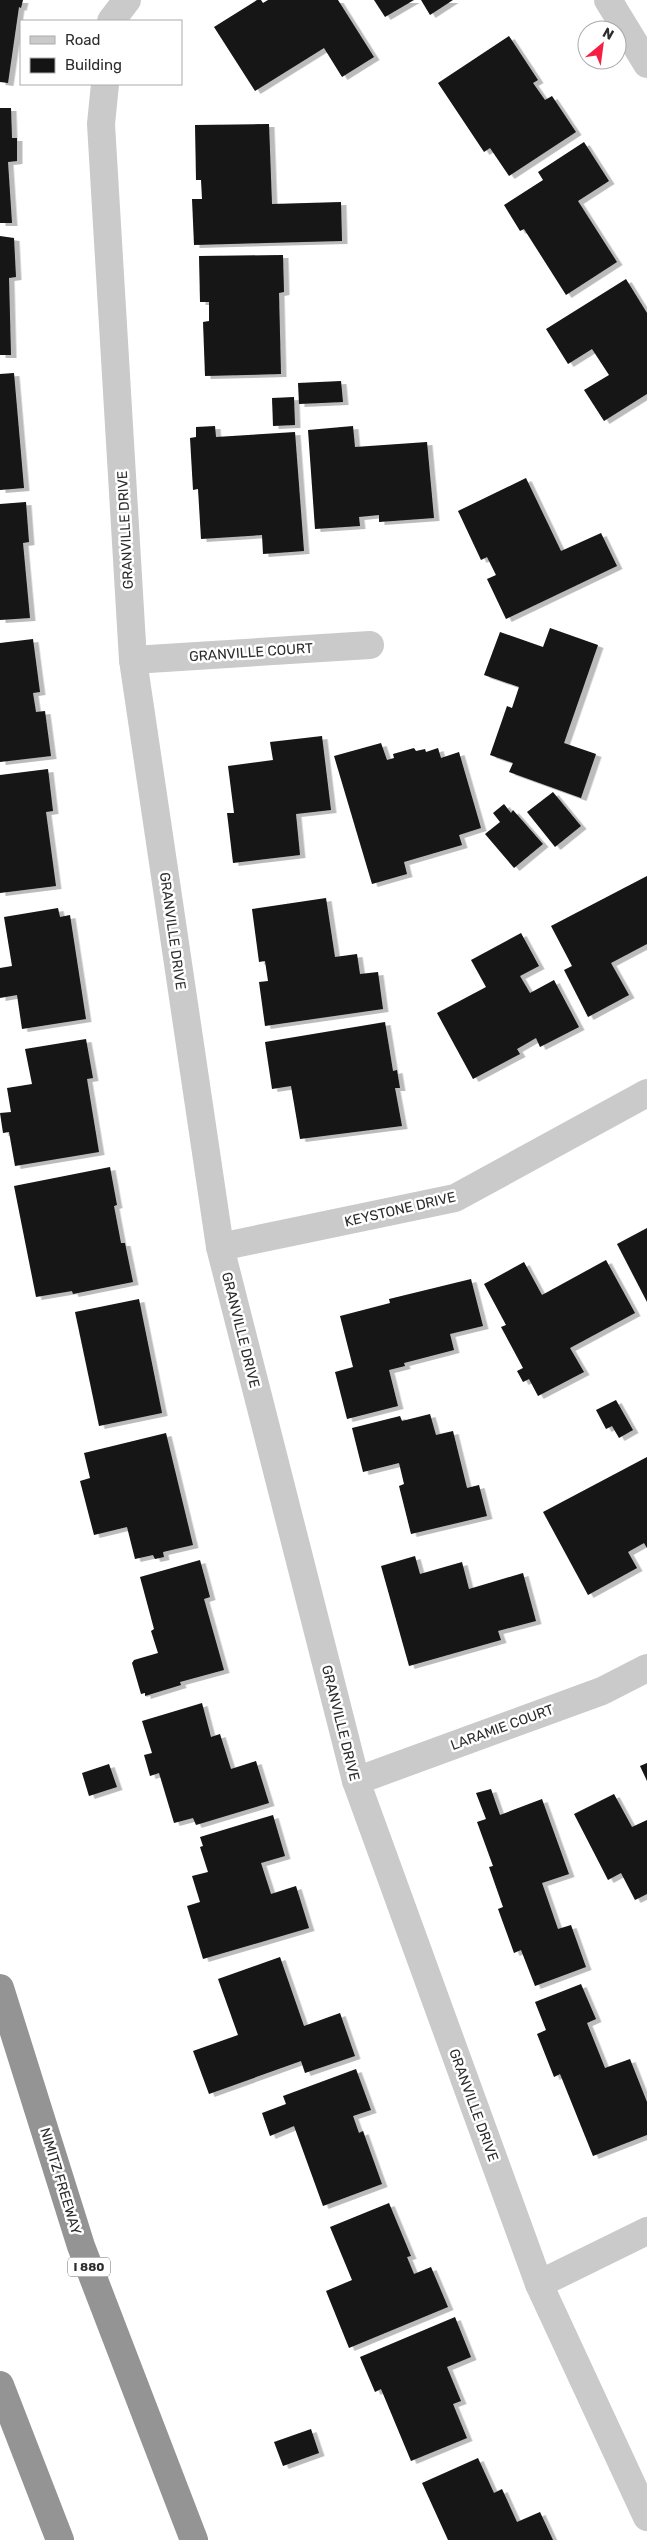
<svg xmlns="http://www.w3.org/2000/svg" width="647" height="2540" viewBox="0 0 647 2540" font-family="Rubik,sans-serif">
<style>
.building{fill:#141414;filter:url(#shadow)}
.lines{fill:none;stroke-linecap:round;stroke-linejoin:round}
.street{stroke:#cacaca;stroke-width:28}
.highway{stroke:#949494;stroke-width:28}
.labels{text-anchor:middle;stroke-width:5;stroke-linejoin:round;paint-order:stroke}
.shield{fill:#fff;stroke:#6c6c6c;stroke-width:1}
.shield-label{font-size:12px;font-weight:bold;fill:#2d2d2d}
.street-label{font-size:14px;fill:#2d2d2d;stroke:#fff}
</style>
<defs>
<filter id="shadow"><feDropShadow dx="5.5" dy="3" stdDeviation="0" flood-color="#0004"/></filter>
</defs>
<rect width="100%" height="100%" fill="#fff"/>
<g class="building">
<polygon points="0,0 23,0 21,8 19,7 8,83 0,82"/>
<polygon points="257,0 261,0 263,3 268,0 338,0 374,57 342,77 324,48 255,91 214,27"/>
<polygon points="374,0 414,0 385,17"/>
<polygon points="421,0 453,0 430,15"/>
<polygon points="509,36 538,80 533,83 545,100 552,96 576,132 509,176 490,148 484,152 438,83"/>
<polygon points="0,108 11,108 12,138 17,138 17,161 8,162 12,223 0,223"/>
<polygon points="269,124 272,204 341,202 342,241 194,245 192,199 202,199 201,180 196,180 195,125"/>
<polygon points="584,142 609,181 578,201 617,262 566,295 524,229 520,231 504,205 543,180 538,172"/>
<polygon points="0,236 14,238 16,277 9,278 11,355 0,355"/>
<polygon points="283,255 284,292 279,293 281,374 205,376 203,322 209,321 209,302 200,302 199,256"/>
<polygon points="626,279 647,313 647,394 604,421 584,390 609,375 592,349 568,364 546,329"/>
<polygon points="14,373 24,488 0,490 0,374"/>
<polygon points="341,381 343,402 299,404 298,383"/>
<polygon points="294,397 295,425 273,426 272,398"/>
<polygon points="215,426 216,437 295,432 304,551 263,554 262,535 201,539 198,489 193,490 190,438 196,437 196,427"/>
<polygon points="353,426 355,447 427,442 434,518 379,522 379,515 359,517 360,526 315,529 308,430"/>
<polygon points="526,478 561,551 601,533 617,566 506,619 487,579 496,575 487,557 481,560 458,511"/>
<polygon points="26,502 29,542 23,543 30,618 0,620 0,504"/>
<polygon points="550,628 598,645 564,743 596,754 581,798 509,772 513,763 490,755 507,706 512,708 519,687 484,675 500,632 543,647"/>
<polygon points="33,639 40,692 33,693 36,712 45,711 51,756 0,762 0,643"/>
<polygon points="322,736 331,810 296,814 300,855 233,863 227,813 234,813 228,766 273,760 270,742"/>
<polygon points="381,743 387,760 394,758 393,754 414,748 416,751 425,749 426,752 438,748 441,758 459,752 481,828 459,835 462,845 404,862 407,874 372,884 334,756"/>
<polygon points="48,769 53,811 46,812 56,886 0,893 0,775"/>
<polygon points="553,792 581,826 555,847 527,812"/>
<polygon points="504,804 511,813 513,810 543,844 514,868 485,834 500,822 493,813"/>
<polygon points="647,876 647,944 611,963 629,995 588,1017 564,970 572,966 551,926"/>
<polygon points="326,898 335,957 357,954 360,974 378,972 383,1009 265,1026 259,982 268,981 265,961 259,962 252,909"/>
<polygon points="58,908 60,917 70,915 86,1019 22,1029 17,995 0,998 0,968 12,966 4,917"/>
<polygon points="521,933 539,966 520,976 530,993 554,980 579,1027 540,1047 536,1038 517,1049 520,1054 473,1079 437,1013 486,987 471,960"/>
<polygon points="385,1022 393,1071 397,1070 400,1088 395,1088 402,1126 300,1139 291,1086 272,1089 265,1042"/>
<polygon points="86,1039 93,1078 87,1079 99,1152 15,1166 9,1132 3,1133 0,1113 11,1112 7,1088 32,1084 25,1049"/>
<polygon points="110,1167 117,1205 114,1206 121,1243 125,1243 133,1282 73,1294 72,1291 36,1297 14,1186"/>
<polygon points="647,1228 647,1302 617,1244"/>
<polygon points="606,1260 635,1313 570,1348 584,1372 538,1396 529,1379 523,1382 517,1371 523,1368 501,1327 506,1325 484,1284 524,1262 542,1295"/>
<polygon points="471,1279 483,1326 450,1334 454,1350 404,1363 405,1366 389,1370 398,1406 347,1419 335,1372 353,1367 340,1316 390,1303 389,1299"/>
<polygon points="139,1299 162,1413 99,1426 75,1312"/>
<polygon points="616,1400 633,1430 619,1438 612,1426 606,1429 596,1410"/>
<polygon points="430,1414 436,1435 453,1431 467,1488 479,1485 487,1516 411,1534 399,1486 404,1484 399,1463 363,1472 352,1428 400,1416 402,1421"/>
<polygon points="166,1433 193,1545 163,1552 164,1557 155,1559 153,1555 135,1559 127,1527 94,1535 80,1481 90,1478 84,1453"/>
<polygon points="647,1457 647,1548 644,1543 628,1552 637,1568 588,1595 543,1512"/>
<polygon points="415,1556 420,1574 462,1562 469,1589 523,1573 536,1621 498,1631 501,1640 409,1666 381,1566"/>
<polygon points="200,1560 210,1597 204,1599 224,1670 180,1682 181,1685 145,1696 145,1693 141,1694 132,1663 134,1660 158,1653 151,1631 154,1629 140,1577"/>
<polygon points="202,1703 211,1737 220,1734 231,1769 256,1761 269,1803 196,1825 193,1818 174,1823 159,1773 150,1776 144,1755 152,1753 142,1721"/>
<polygon points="647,1763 647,1781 640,1766"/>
<polygon points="109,1764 117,1787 89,1796 82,1773"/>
<polygon points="491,1789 500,1815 542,1799 569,1874 542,1883 558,1929 571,1925 586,1967 535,1986 521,1950 514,1953 498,1909 503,1907 489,1867 493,1866 477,1822 486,1819 476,1793"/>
<polygon points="614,1794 632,1827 647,1820 647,1894 635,1900 621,1873 608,1880 574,1814"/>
<polygon points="273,1815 285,1856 261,1863 271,1894 296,1886 309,1928 203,1959 187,1906 200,1902 192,1876 208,1872 200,1847 203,1846 200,1837"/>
<polygon points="280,1957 304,2026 340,2013 355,2056 305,2073 301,2061 209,2094 193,2051 238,2035 218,1979"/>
<polygon points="581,1984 596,2019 587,2023 605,2068 630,2059 647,2102 647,2135 593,2156 560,2074 554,2077 537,2034 546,2030 535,2002"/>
<polygon points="356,2069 371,2110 353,2116 359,2133 363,2131 382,2184 323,2206 294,2126 270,2136 262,2113 286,2104 283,2096"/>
<polygon points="389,2203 411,2256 407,2257 414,2274 431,2267 448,2307 349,2348 326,2291 352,2280 330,2227"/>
<polygon points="455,2317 471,2357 447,2367 461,2401 453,2404 467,2438 411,2461 381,2389 375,2392 360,2357"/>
<polygon points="311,2429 319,2453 283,2466 274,2442"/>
<polygon points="478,2458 494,2493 502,2489 517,2522 540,2512 553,2540 448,2540 422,2483"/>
</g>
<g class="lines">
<g class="street">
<polyline points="608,0 647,64"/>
<polyline points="111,21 127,0"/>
<polyline points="105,84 101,124 133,660 220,1247 356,1781 539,2284 647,2517"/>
<polyline points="133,660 370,645"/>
<polyline points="220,1247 455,1198 647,1093"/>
<polyline points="356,1781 602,1691 647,1668"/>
<polyline points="539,2284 647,2231"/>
</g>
<g class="highway">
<polyline points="0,1988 81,2246 194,2540"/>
<polyline points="0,2385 60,2540"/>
</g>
</g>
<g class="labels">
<rect class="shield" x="68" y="2257.5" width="42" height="19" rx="4"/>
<g class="shield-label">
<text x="89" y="2271">I 880</text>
</g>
<g class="street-label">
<text transform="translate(125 530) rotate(-93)" y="5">GRANVILLE DRIVE</text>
<text transform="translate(251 652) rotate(-4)" y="5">GRANVILLE COURT</text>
<text transform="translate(173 931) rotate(82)" y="5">GRANVILLE DRIVE</text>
<text transform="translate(400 1209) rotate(-13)" y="5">KEYSTONE DRIVE</text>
<text transform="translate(241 1330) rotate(76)" y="5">GRANVILLE DRIVE</text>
<text transform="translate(341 1723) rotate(76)" y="5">GRANVILLE DRIVE</text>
<text transform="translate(502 1727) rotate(-20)" y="5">LARAMIE COURT</text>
<text transform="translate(474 2105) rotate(70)" y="5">GRANVILLE DRIVE</text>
<text transform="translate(61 2181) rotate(73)" y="5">NIMITZ FREEWAY</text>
</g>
</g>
<rect x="20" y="20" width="162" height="65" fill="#ffffff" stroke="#ababab"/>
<rect x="30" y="36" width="25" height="8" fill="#cacaca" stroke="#ababab"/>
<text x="65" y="45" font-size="15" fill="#2d2d2d">Road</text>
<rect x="30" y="58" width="25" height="15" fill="#141414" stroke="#ababab"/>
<text x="65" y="70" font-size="15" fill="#2d2d2d">Building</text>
<g transform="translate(602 45) rotate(29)"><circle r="24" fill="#ffffff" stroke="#ababab"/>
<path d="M0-4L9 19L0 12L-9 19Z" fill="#f61e42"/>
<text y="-8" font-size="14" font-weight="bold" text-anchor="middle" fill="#2d2d2d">N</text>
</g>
</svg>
